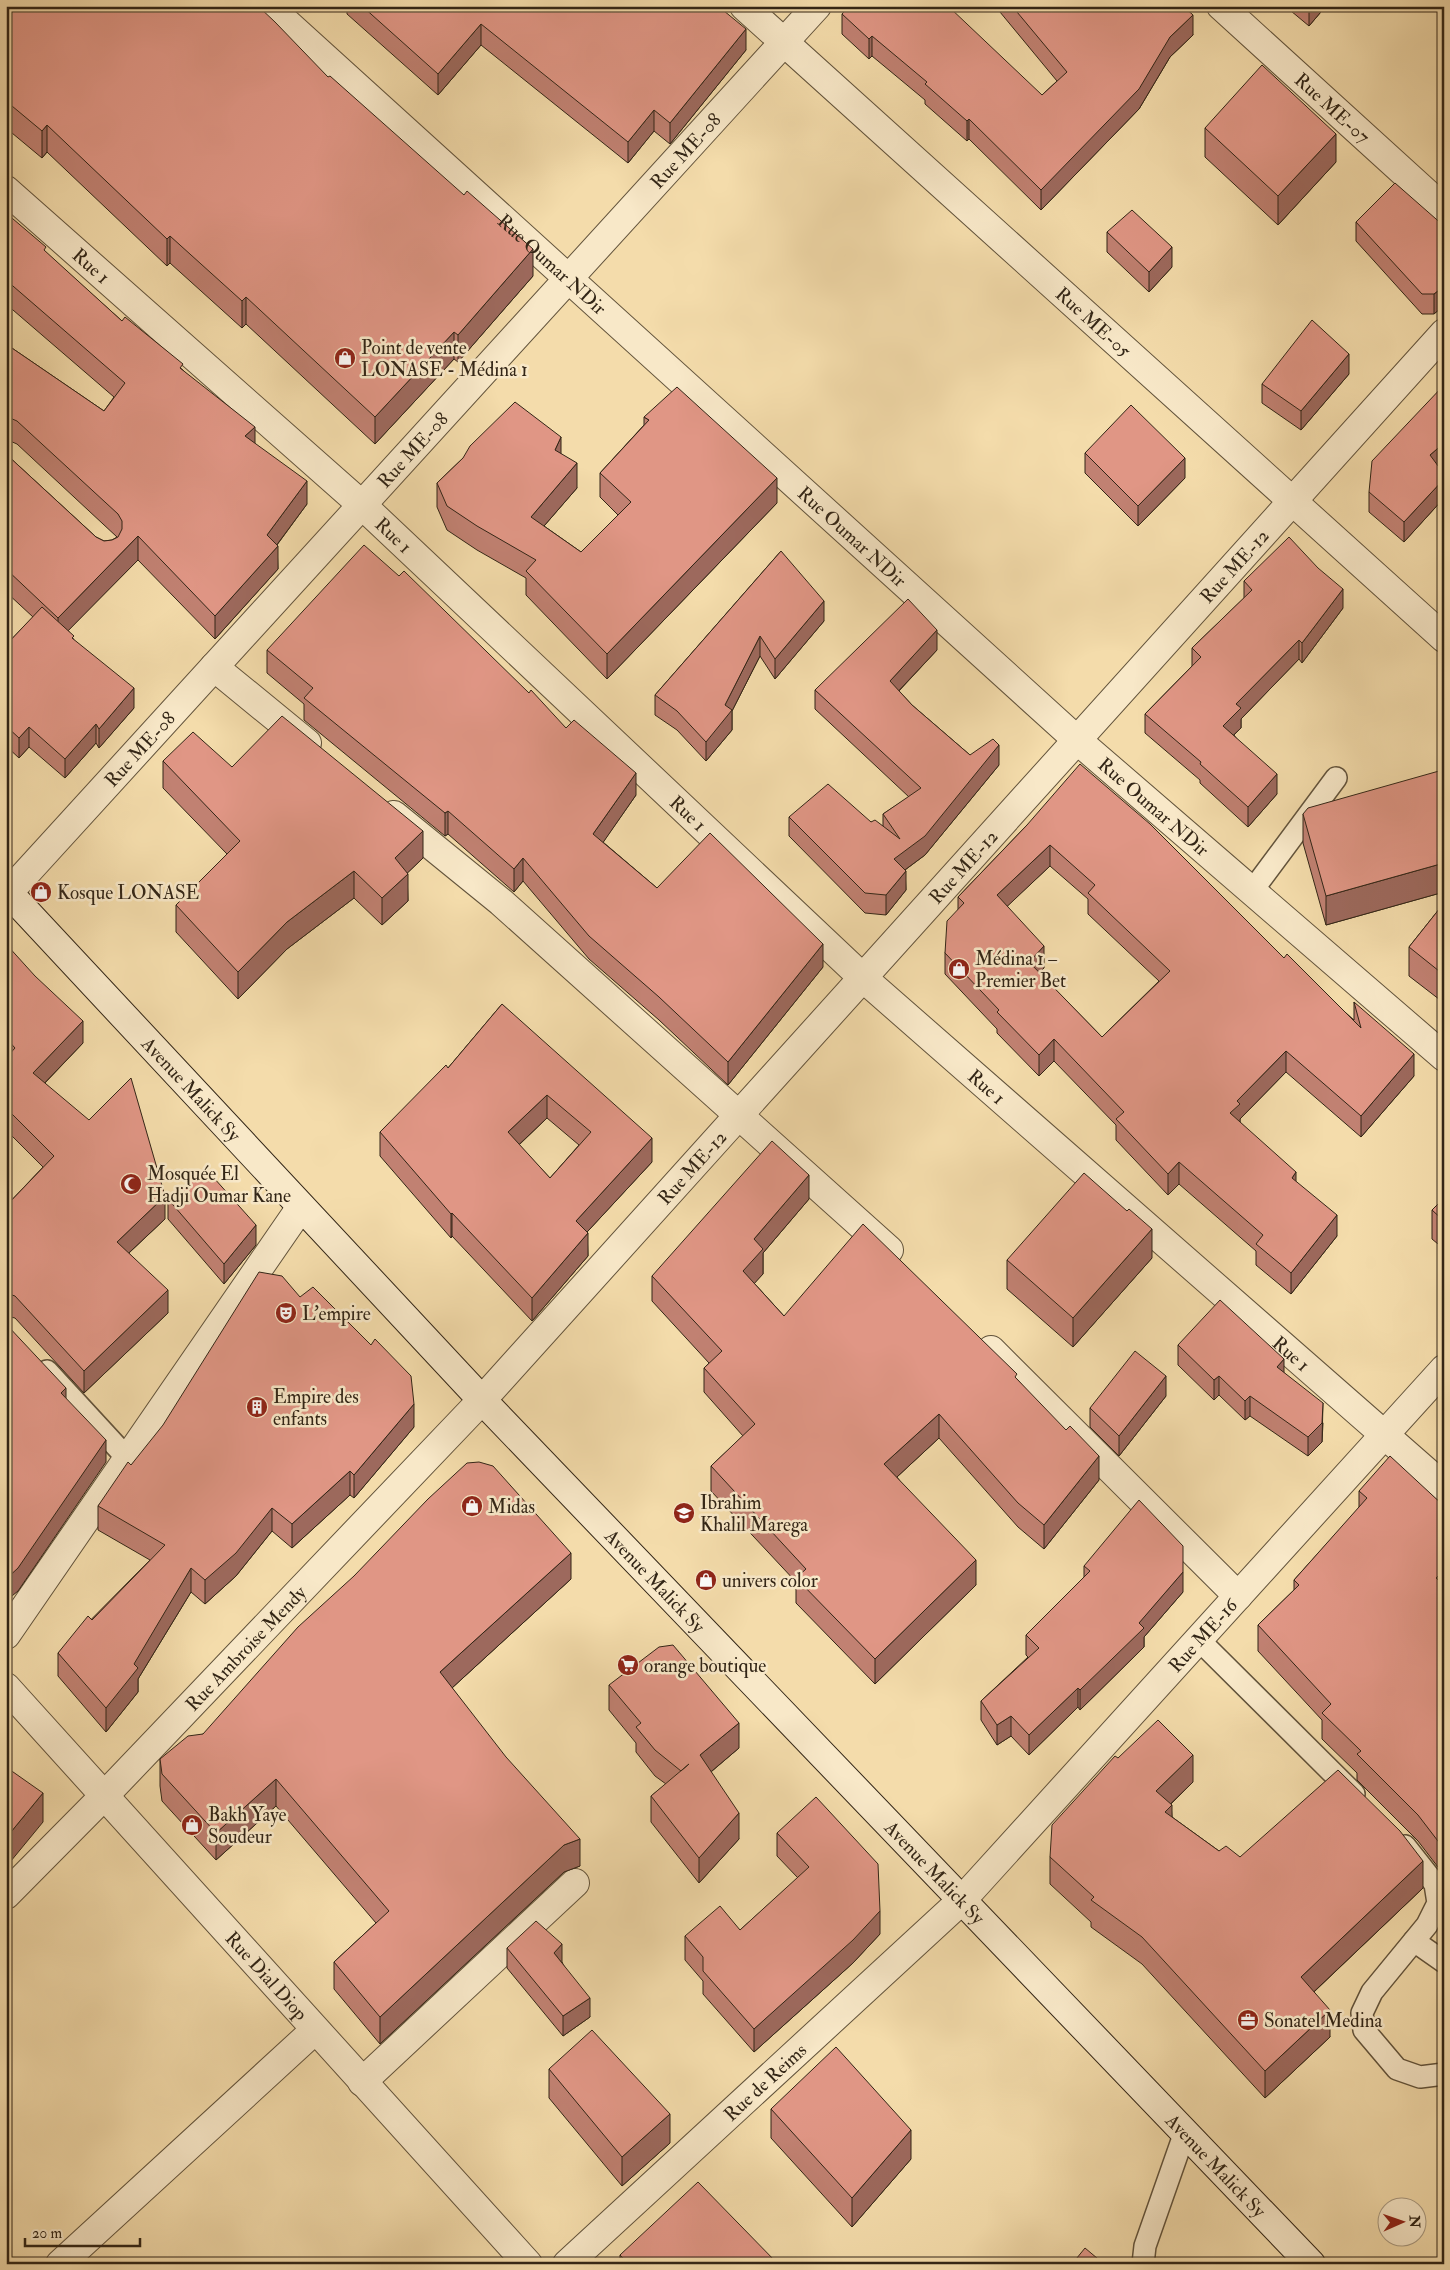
<svg xmlns="http://www.w3.org/2000/svg" width="1450" height="2270" viewBox="0 0 1450 2270" font-family="'IM FELL Double Pica',serif">
<style>
.lines{fill:none;stroke-linecap:round;stroke-linejoin:round}
.service-casing{stroke:#62533b;stroke-width:24}
.minor-casing{stroke:#62533b;stroke-width:30}
.secondary-casing{stroke:#322516;stroke-width:30}
.service{stroke:#f8e8c8;stroke-width:21}
.minor{stroke:#f8e8c8;stroke-width:28}
.secondary{stroke:#f8e8c8;stroke-width:28}
.wall{fill:#c18172;stroke:#322516;fill-rule:evenodd}
.shaded-wall{fill:#9d695d;stroke:#322516}
.building{fill:#e09685;stroke:#322516;fill-rule:evenodd}
.labels{text-anchor:middle;stroke-width:5;stroke-linejoin:round;paint-order:stroke}
.street-label{font-size:19px;fill:#322516;stroke:#f8e8c8}
.poi-label{font-size:19px;fill:#322516;stroke:#f8e8c8;text-anchor:start}
</style>
<rect width="100%" height="100%" fill="#f4dcab"/>
<filter id="stains"><feTurbulence type="fractalNoise" baseFrequency=".004" numOctaves="4"/><feColorMatrix values="0 0 0 0 .2 0 0 0 0 .09 0 0 0 0 .02 0 0 0 .5 -.17"/></filter>
<radialGradient id="worn" r=".72"><stop offset=".6" stop-color="#630" stop-opacity="0"/><stop offset="1" stop-color="#630" stop-opacity=".3"/></radialGradient>
<g class="lines">
<g class="service-casing">
<g id="service">
<polyline points="1252,891 1336,778"/>
<polyline points="47,1371 128,1459"/>
<polyline points="1198,1639 1354,1794"/>
<polyline points="1405,1846 1435,1884 1438,1903 1427,1925 1372,1992 1362,2013 1364,2030 1397,2069 1420,2077 1444,2074"/>
<polyline points="1414,1941 1444,1962"/>
<polyline points="1143,2264 1145,2246 1185,2132"/>
</g>
</g>
<g class="minor-casing">
<g id="minor">
<path id="s1" d="M268,6L1077,740L1444,1057"/>
<path id="s2" d="M744,6L1444,638"/>
<path id="s3" d="M1221,6L1444,209"/>
<path id="s4" d="M6,190L362,505L863,978L1444,1487"/>
<polyline points="214,667 307,743"/>
<polyline points="394,815 501,902 889,1250"/>
<path id="s5" d="M8,893L817,6"/>
<polyline points="991,1350 1238,1596"/>
<polyline points="6,1635 301,1207"/>
<path id="s6" d="M6,1687L528,2264"/>
<path id="s7" d="M6,1895L105,1795L482,1400L1444,333"/>
<polyline points="362,2082 575,1883"/>
<polyline points="60,2264 315,2030"/>
<path id="s8" d="M567,2264L962,1900L1444,1369"/>
</g>
</g>
<g class="secondary-casing">
<g id="secondary">
<path id="s9" d="M6,890L482,1400L1311,2264"/>
</g>
</g>
<use href="#service" class="service"/>
<use href="#minor" class="minor"/>
<use href="#secondary" class="secondary"/>
</g>
<g class="wall">
<polygon points="6,6 60,9 328,77 533,276 458,362 454,359 375,444 246,324 242,328 170,263 167,266 47,152 42,158 6,128"/>
<polygon points="343,6 718,6 746,50 670,144 654,131 628,163 481,45 438,95 347,14 347,10"/>
<polygon points="995,6 1183,6 1193,35 1170,57 1139,109 1041,210 969,139 967,141 925,104 925,100 872,56 869,59 842,34 842,14 1042,95 1057,81"/>
<polygon points="1285,6 1326,6 1309,26"/>
<polygon points="1205,128 1336,162 1278,225 1205,157"/>
<polygon points="6,200 7,214 46,253 122,321 183,370 255,444 307,504 277,545 278,569 215,639 138,560 68,630 74,640 134,708 99,748 96,743 65,778 29,747 19,758 6,746 6,645 33,617 6,592 6,454 96,537 104,541 112,540 117,537 17,444 10,441 6,441 6,344 104,411 114,397 6,304"/>
<polygon points="1356,222 1444,226 1444,305 1434,314 1422,314 1356,241"/>
<polygon points="1107,232 1172,267 1149,292 1107,252"/>
<polygon points="1349,374 1301,430 1262,403 1262,384"/>
<polygon points="644,417 777,503 607,679 526,595 526,578 477,550 447,530 437,507 437,483 463,458 561,454 577,488 544,526 581,552 618,515 600,497 600,473 644,425"/>
<polygon points="1085,453 1185,478 1138,526 1085,473"/>
<polygon points="1439,467 1444,474 1444,498 1404,542 1369,512 1369,492"/>
<polygon points="781,551 824,621 775,679 760,656 732,711 732,730 706,761 677,730 655,715 655,695"/>
<polygon points="1244,581 1343,608 1302,663 1299,659 1241,719 1241,728 1234,735 1277,794 1248,827 1200,783 1200,780 1145,733 1145,714 1192,666 1192,648 1244,598"/>
<polygon points="267,650 529,693 636,795 603,842 657,888 823,967 728,1085 659,1020 589,959 523,881 514,892 448,834 445,836 304,720 304,704 267,673"/>
<polygon points="937,650 899,691 912,705 970,755 999,765 925,855 905,870 906,890 886,915 865,913 789,836 789,817 871,822 883,826 883,814 909,797 815,709 815,690"/>
<polygon points="163,761 232,767 423,858 407,873 408,901 382,925 354,898 287,949 238,999 176,932 176,905 227,854 163,788"/>
<polygon points="1444,775 1444,892 1326,925 1303,843 1303,814"/>
<path d="M1027,825L1284,958L1354,1020V1002L1414,1076L1361,1137L1286,1072L1240,1119V1122L1296,1182L1337,1236L1291,1294L1256,1265V1251L1179,1184L1168,1195L1116,1140V1125L1054,1061L1039,1076L997,1033V1029L945,974V953L958,910V897ZM1050,866L1088,899V914L1159,981L1102,1037L1039,973L1044,968L1007,906Z"/>
<polygon points="1444,903 1444,1003 1409,976 1409,947"/>
<polygon points="6,944 83,1043 45,1083 165,1219 129,1253 168,1313 84,1393 15,1318 6,1316 6,1206 43,1167 6,1130"/>
<path d="M502,1004L652,1162L587,1232L588,1256L532,1321L452,1236L451,1238L380,1156V1132L448,1068ZM547,1118L579,1145L550,1178L519,1145Z"/>
<polygon points="1444,1198 1444,1249 1432,1239 1432,1210"/>
<polygon points="168,1199 256,1245 224,1284 168,1219"/>
<polygon points="809,1199 763,1253 763,1274 754,1283 784,1316 1017,1379 1099,1480 1044,1549 1018,1527 939,1438 897,1477 976,1585 875,1684 796,1603 796,1582 711,1491 711,1466 743,1436 704,1392 704,1368 709,1363 652,1301 652,1276"/>
<polygon points="1152,1258 1073,1347 1007,1289 1007,1260"/>
<polygon points="300,1297 414,1427 354,1498 350,1495 292,1548 272,1531 236,1576 205,1604 191,1592 138,1679 138,1692 106,1732 58,1676 58,1653 150,1560 98,1530 98,1506 131,1465"/>
<polygon points="1178,1345 1284,1373 1323,1423 1322,1442 1308,1456 1250,1416 1245,1420 1219,1395 1214,1400 1178,1365"/>
<polygon points="1166,1396 1119,1456 1090,1427 1090,1408"/>
<polygon points="1359,1491 1444,1506 1441,1871 1418,1841 1357,1780 1357,1773 1322,1739 1322,1720 1258,1651 1258,1625 1294,1590 1294,1580 1359,1508"/>
<polygon points="1084,1566 1183,1592 1144,1637 1144,1647 1080,1710 1078,1707 1029,1755 1011,1736 997,1745 981,1720 981,1701 1028,1657 1026,1655 1026,1635 1084,1578"/>
<polygon points="571,1579 452,1688 580,1866 564,1872 380,2044 334,1989 334,1962 376,1923 276,1806 216,1860 162,1801 160,1786 160,1759 203,1734"/>
<polygon points="609,1685 739,1748 711,1772 739,1839 699,1883 651,1822 651,1796 666,1784 655,1776 636,1752 636,1743 609,1710"/>
<polygon points="1118,1758 1193,1782 1171,1804 1172,1817 1219,1851 1240,1857 1423,1888 1314,1992 1330,2037 1265,2098 1142,1964 1091,1927 1091,1922 1050,1884 1050,1857"/>
<polygon points="777,1833 880,1934 853,1963 754,2052 703,1994 703,1981 685,1960 685,1936 740,1930 798,1878 777,1856"/>
<polygon points="507,1948 562,1962 590,2017 563,2036 507,1968"/>
<polygon points="549,2069 670,2143 622,2186 549,2098"/>
<polygon points="771,2109 911,2159 852,2227 771,2138"/>
<polygon points="620,2255 778,2264 620,2264"/>
</g>
<g class="shaded-wall">
<polygon points="1309,6 1326,6 1309,26"/>
<polygon points="1193,15 1193,35 1170,57 1139,109 1041,210 1041,190 1170,37"/>
<polygon points="481,24 481,45 438,95 438,74"/>
<polygon points="746,29 746,50 670,144 670,123"/>
<polygon points="872,36 872,56 869,59 869,39"/>
<polygon points="654,110 654,131 628,163 628,142"/>
<polygon points="969,119 969,139 967,141 967,121"/>
<polygon points="47,125 47,152 42,158 42,131"/>
<polygon points="1336,134 1336,162 1278,225 1278,196"/>
<polygon points="7,201 7,224 6,225 6,202"/>
<polygon points="170,236 170,263 167,266 167,239"/>
<polygon points="1172,247 1172,267 1149,292 1149,272"/>
<polygon points="533,249 533,276 458,362 458,335"/>
<polygon points="1444,286 1444,305 1434,314 1434,294"/>
<polygon points="246,297 246,324 242,328 242,301"/>
<polygon points="454,332 454,359 375,444 375,417"/>
<polygon points="1349,354 1349,374 1301,430 1301,411"/>
<polygon points="255,427 255,451 245,436"/>
<polygon points="561,437 561,461 555,450"/>
<polygon points="1444,443 1444,463 1430,475 1430,455"/>
<polygon points="1185,458 1185,478 1138,526 1138,506"/>
<polygon points="577,463 577,488 531,541 531,517"/>
<polygon points="777,478 777,503 607,679 607,654"/>
<polygon points="1444,479 1444,498 1404,542 1404,522"/>
<polygon points="307,481 307,504 267,558 267,535"/>
<polygon points="138,536 138,560 58,641 58,618"/>
<polygon points="278,546 278,569 215,639 215,616"/>
<polygon points="1343,589 1343,608 1302,663 1302,643"/>
<polygon points="824,601 824,621 775,679 775,659"/>
<polygon points="937,630 937,650 890,700 890,681"/>
<polygon points="760,636 760,656 732,711 732,730 706,761 706,742"/>
<polygon points="1299,640 1299,659 1241,719 1241,728 1223,745 1223,726 1236,704"/>
<polygon points="134,688 134,708 99,748 99,729"/>
<polygon points="96,724 96,743 65,778 65,759"/>
<polygon points="29,727 29,747 19,758 19,738"/>
<polygon points="999,745 999,765 925,855 894,878 894,859"/>
<polygon points="636,773 636,795 593,857 593,834"/>
<polygon points="1277,774 1277,794 1248,827 1248,807"/>
<polygon points="448,811 448,834 445,836 445,813"/>
<polygon points="423,831 423,858 395,885 395,858"/>
<polygon points="1050,845 1050,866 997,916 997,895"/>
<polygon points="523,858 523,881 514,892 514,869"/>
<polygon points="1444,863 1444,892 1326,925 1326,896"/>
<polygon points="354,871 354,898 287,949 238,999 238,972 287,922"/>
<polygon points="906,871 906,890 886,915 886,895"/>
<polygon points="408,874 408,901 382,925 382,898"/>
<polygon points="823,944 823,967 728,1085 728,1062"/>
<polygon points="1044,946 1044,968 1029,983 1029,962"/>
<polygon points="83,1021 83,1043 33,1095 33,1073"/>
<polygon points="1054,1039 1054,1061 1039,1076 1039,1055"/>
<polygon points="1286,1051 1286,1072 1240,1119 1240,1125 1230,1113 1237,1101"/>
<polygon points="1414,1054 1414,1076 1361,1137 1361,1116"/>
<polygon points="547,1095 547,1118 508,1155 508,1132"/>
<polygon points="652,1138 652,1162 576,1244 576,1221"/>
<polygon points="1179,1162 1179,1184 1168,1195 1168,1174"/>
<polygon points="1296,1172 1296,1193 1292,1178"/>
<polygon points="809,1175 809,1199 763,1253 763,1274 743,1296 743,1271 754,1239"/>
<polygon points="165,1196 165,1219 117,1264 117,1242"/>
<polygon points="452,1213 452,1236 451,1238 451,1214"/>
<polygon points="1337,1215 1337,1236 1291,1294 1291,1273"/>
<polygon points="256,1225 256,1245 224,1284 224,1264"/>
<polygon points="1152,1229 1152,1258 1073,1347 1073,1318"/>
<polygon points="588,1233 588,1256 532,1321 532,1298"/>
<polygon points="168,1290 168,1313 84,1393 84,1371"/>
<polygon points="1284,1359 1284,1378 1277,1367"/>
<polygon points="1166,1376 1166,1396 1119,1456 1119,1436"/>
<polygon points="1219,1376 1219,1395 1214,1400 1214,1380"/>
<polygon points="66,1388 66,1410 61,1393"/>
<polygon points="1250,1396 1250,1416 1245,1420 1245,1401"/>
<polygon points="1323,1403 1322,1442 1308,1456 1308,1437"/>
<polygon points="414,1404 414,1427 354,1498 354,1475"/>
<polygon points="939,1414 939,1438 884,1489 884,1464"/>
<polygon points="106,1440 106,1462 18,1591 6,1601 6,1579"/>
<polygon points="1099,1456 1099,1480 1044,1549 1044,1525"/>
<polygon points="350,1471 350,1495 292,1548 292,1524"/>
<polygon points="272,1508 272,1531 236,1576 205,1604 205,1580"/>
<polygon points="571,1553 571,1579 440,1699 440,1672"/>
<polygon points="976,1560 976,1585 875,1684 875,1659"/>
<polygon points="191,1568 191,1592 138,1679 138,1692 106,1732 106,1708"/>
<polygon points="1444,1570 1444,1596 1436,1578"/>
<polygon points="1183,1572 1183,1592 1144,1637 1144,1647 1080,1710 1080,1690"/>
<polygon points="1078,1688 1078,1707 1029,1755 1029,1735"/>
<polygon points="1011,1716 1011,1736 997,1745 997,1725"/>
<polygon points="739,1723 739,1748 700,1781 700,1755"/>
<polygon points="1193,1755 1193,1782 1156,1818 1156,1791"/>
<polygon points="276,1779 276,1806 216,1860 216,1833"/>
<polygon points="43,1793 43,1822 6,1867 6,1838"/>
<polygon points="1172,1805 1172,1832 1165,1812"/>
<polygon points="739,1813 739,1839 699,1883 699,1858"/>
<polygon points="580,1839 580,1866 564,1872 380,2044 380,2017 564,1845"/>
<polygon points="1444,1842 1444,1868 1441,1871 1441,1845"/>
<polygon points="1423,1861 1423,1888 1301,2004 1301,1977"/>
<polygon points="880,1911 880,1934 853,1963 754,2052 754,2029"/>
<polygon points="562,1944 562,1963 554,1953"/>
<polygon points="590,1998 590,2017 563,2036 563,2016"/>
<polygon points="1330,2010 1330,2037 1265,2098 1265,2071"/>
<polygon points="670,2114 670,2143 622,2186 622,2157"/>
<polygon points="911,2130 911,2159 852,2227 852,2198"/>
</g>
<g class="building">
<polygon points="6,6 58,6 60,9 62,6 258,6 275,22 328,77 330,76 464,195 467,191 533,249 458,335 454,332 375,417 246,297 242,301 170,236 167,239 47,125 42,131 6,101"/>
<polygon points="362,6 718,6 746,29 670,123 654,110 628,142 481,24 438,74"/>
<polygon points="849,6 948,6 1042,95 1067,72 1012,6 1183,6 1193,15 1170,37 1139,89 1041,190 969,119 967,121 925,84 927,82 872,36 869,39 842,14"/>
<polygon points="1262,65 1336,134 1278,196 1205,128"/>
<polygon points="1395,183 1444,226 1444,286 1434,294 1422,294 1356,222"/>
<polygon points="1132,210 1172,247 1149,272 1107,232"/>
<polygon points="6,213 46,247 44,250 122,321 125,317 183,364 180,368 255,427 245,436 307,481 267,535 278,546 215,616 138,536 58,618 6,569 6,454 96,537 104,541 112,540 118,537 122,529 122,521 118,514 17,421 10,418 6,418 6,344 104,411 125,383 6,280"/>
<polygon points="1312,320 1349,354 1301,411 1262,384"/>
<polygon points="1444,385 1444,443 1430,455 1444,474 1444,479 1404,522 1369,492 1372,461"/>
<polygon points="677,387 777,478 607,654 526,571 536,560 477,526 447,506 437,483 463,458 470,446 515,402 561,437 555,450 577,463 531,517 581,552 631,502 600,473 649,420 644,417"/>
<polygon points="1131,405 1185,458 1138,506 1085,453"/>
<polygon points="1289,537 1318,568 1343,589 1302,643 1299,640 1236,704 1241,708 1223,726 1277,774 1248,807 1200,764 1201,762 1145,714 1201,657 1192,648 1252,590 1244,581"/>
<polygon points="364,545 399,576 404,571 529,693 531,690 566,728 574,720 636,773 593,834 657,888 710,833 823,944 728,1062 659,997 589,936 523,858 514,869 448,811 445,813 304,698 313,688 267,650"/>
<polygon points="781,551 824,601 775,659 760,636 725,705 732,710 706,742 677,711 655,695"/>
<polygon points="908,599 937,630 890,681 912,705 970,755 993,739 999,745 925,836 894,859 906,871 886,895 865,893 789,817 828,784 871,822 875,820 900,839 883,814 921,788 815,690"/>
<polygon points="42,607 74,636 72,638 134,688 99,729 96,724 65,759 29,727 19,738 6,726 6,645"/>
<polygon points="282,716 423,831 395,858 408,874 382,898 354,871 287,922 238,972 176,905 240,841 163,761 193,732 232,767"/>
<path d="M1080,764L1150,824L1284,958L1287,954L1361,1028L1354,1002L1414,1054L1361,1116L1286,1051L1237,1101L1240,1104L1230,1113L1296,1172L1292,1178L1337,1215L1291,1273L1256,1244L1263,1235L1179,1162L1168,1174L1116,1119L1124,1112L1054,1039L1039,1055L997,1012L999,1010L945,953L947,921L964,903L958,897L1027,825ZM1050,845L1095,885L1088,893L1170,971L1102,1037L1029,962L1044,946L997,895Z"/>
<polygon points="1439,771 1444,775 1444,863 1326,896 1303,814 1308,808"/>
<polygon points="1444,903 1444,975 1409,947"/>
<polygon points="6,944 35,976 83,1021 33,1073 89,1120 131,1078 165,1196 117,1242 168,1290 84,1371 15,1296 6,1293 6,1206 54,1156 6,1108 6,1058 15,1048 6,1038"/>
<path d="M502,1004L652,1138L576,1221L588,1233L532,1298L452,1213L451,1214L380,1132L446,1065L448,1068ZM547,1095L591,1132L550,1178L508,1132Z"/>
<polygon points="772,1141 809,1175 754,1239 763,1249 743,1271 784,1316 863,1224 1017,1374 1015,1377 1066,1430 1070,1426 1099,1456 1044,1525 1018,1503 939,1414 884,1464 976,1560 875,1659 796,1578 806,1569 711,1466 755,1424 704,1368 722,1351 652,1276"/>
<polygon points="205,1168 256,1225 224,1264 168,1199"/>
<polygon points="1084,1173 1127,1211 1129,1209 1152,1229 1073,1318 1007,1260"/>
<polygon points="1444,1198 1444,1221 1432,1210"/>
<polygon points="259,1272 282,1276 300,1297 313,1287 371,1345 375,1339 411,1376 414,1404 354,1475 350,1471 292,1524 272,1508 236,1553 205,1580 191,1568 134,1664 138,1668 106,1708 58,1653 88,1616 92,1620 165,1545 98,1506 128,1462 131,1465 163,1425"/>
<polygon points="1220,1300 1284,1359 1277,1367 1323,1403 1322,1423 1308,1437 1250,1396 1245,1401 1219,1376 1214,1380 1178,1345"/>
<polygon points="6,1324 66,1388 61,1393 106,1440 18,1568 6,1579"/>
<polygon points="1135,1351 1166,1376 1119,1436 1090,1408"/>
<polygon points="1390,1456 1444,1506 1444,1570 1436,1578 1444,1586 1444,1842 1441,1845 1418,1815 1357,1754 1361,1751 1322,1713 1331,1704 1258,1625 1299,1585 1294,1580 1367,1498 1359,1491"/>
<polygon points="479,1462 493,1466 571,1553 440,1672 506,1757 580,1839 564,1845 380,2017 334,1962 389,1911 276,1779 216,1833 162,1774 160,1759 188,1736 203,1734 298,1627 354,1576 428,1499 467,1463"/>
<polygon points="1139,1500 1183,1546 1183,1572 1139,1623 1144,1628 1080,1690 1078,1688 1029,1735 1011,1716 997,1725 981,1701 1039,1648 1026,1635 1090,1571 1084,1566"/>
<polygon points="673,1645 739,1723 700,1755 739,1813 699,1858 651,1796 689,1764 681,1771 655,1750 636,1727 641,1723 609,1685 659,1647"/>
<polygon points="1158,1720 1193,1755 1156,1791 1172,1805 1165,1812 1219,1851 1226,1846 1240,1857 1338,1770 1400,1831 1423,1861 1301,1977 1330,2010 1265,2071 1142,1937 1091,1900 1094,1897 1050,1857 1052,1825 1115,1756 1118,1758"/>
<polygon points="6,1767 43,1793 6,1838"/>
<polygon points="816,1797 878,1864 880,1911 853,1940 754,2029 703,1971 703,1957 685,1936 720,1906 740,1930 809,1867 777,1833"/>
<polygon points="536,1921 562,1944 554,1953 590,1998 563,2016 507,1948"/>
<polygon points="592,2030 670,2114 622,2157 549,2069"/>
<polygon points="836,2047 911,2130 852,2198 771,2109"/>
<polygon points="698,2182 778,2264 628,2264 620,2255"/>
<polygon points="1085,2248 1104,2264 1072,2264"/>
</g>
<defs>
<g id="shop-disc" transform="scale(1.125)"><circle r="9.5" fill="#8f2418" stroke="#f8e8c8"/><path d="M-5-2.5h2.3a2.7 3.5 0 0 1 5.4 0H5L5.5 6h-11ZM-1.5-2.5h3a1.5 2.3 0 0 0-3 0Z" fill="#fff"/></g>
<g id="mosque-disc" transform="scale(1.125)"><circle r="9.5" fill="#8f2418" stroke="#f8e8c8"/><path d="M3.5-4.9A6 6 0 1 0 3.5 4.9A5 5 0 1 1 3.5-4.9Z" fill="#fff"/></g>
<g id="theatre-disc" transform="scale(1.125)"><circle r="9.5" fill="#8f2418" stroke="#f8e8c8"/><path d="M-5-5.5Q0-4 5-5.5V0Q5 5 0 6Q-5 5-5 0ZM-3.3-2.5H-1v1.5H-3.3ZM1-2.5H3.3v1.5H1ZM-2.8 1Q0 5.5 2.8 1Z" fill="#fff"/></g>
<g id="building-disc" transform="scale(1.125)"><circle r="9.5" fill="#8f2418" stroke="#f8e8c8"/><path d="M-4-6H4V6H1V3H-1V6H-4ZM-2.5-4.3h1.7v1.8h-1.7ZM.8-4.3h1.7v1.8H.8ZM-2.5-1h1.7V.8h-1.7ZM.8-1h1.7V.8H.8Z" fill="#fff"/></g>
<g id="school-disc" transform="scale(1.125)"><circle r="9.5" fill="#8f2418" stroke="#f8e8c8"/><path d="M0-5L7-2L0 1L-7-2ZM-4 1L0 2.5L4 1V4Q0 6-4 4Z" fill="#fff"/></g>
<g id="supermarket-disc" transform="scale(1.125)"><circle r="9.5" fill="#8f2418" stroke="#f8e8c8"/><path d="M-6-5.5h2.5l.6 2H6L4.5 2H-2.5L-4.4-4H-6ZM-1.5 3.2a1.3 1.3 0 1 0 .1 0ZM3 3.2a1.3 1.3 0 1 0 .1 0Z" fill="#fff"/></g>
<g id="office-disc" transform="scale(1.125)"><circle r="9.5" fill="#8f2418" stroke="#f8e8c8"/><path d="M-6-3h4V-5.5h4V-3h4V5H-6ZM-1-4.5V-3h2v-1.5ZM-6 0V1H6V0Z" fill="#fff"/></g>
</defs>
<g fill-rule="evenodd">
<use href="#shop-disc" x="345" y="358"/>
<use href="#shop-disc" x="41" y="892"/>
<use href="#shop-disc" x="959" y="969"/>
<use href="#mosque-disc" x="131" y="1184"/>
<use href="#theatre-disc" x="286" y="1313"/>
<use href="#building-disc" x="257" y="1407"/>
<use href="#shop-disc" x="472" y="1506"/>
<use href="#school-disc" x="684" y="1513"/>
<use href="#shop-disc" x="706" y="1580"/>
<use href="#supermarket-disc" x="628" y="1665"/>
<use href="#shop-disc" x="192" y="1825"/>
<use href="#office-disc" x="1248" y="2020"/>
</g>
<g class="labels">
<g class="street-label">
<text dy="7" stroke="none"><textPath href="#s3" startOffset="151">Rue ME-07</textPath></text>
<text dy="7" stroke="none"><textPath href="#s5" startOffset="1005">Rue ME-08</textPath></text>
<text dy="7" stroke="none"><textPath href="#s4" startOffset="114">Rue 1</textPath></text>
<text dy="7" stroke="none"><textPath href="#s1" startOffset="384">Rue Oumar NDir</textPath></text>
<text dy="7" stroke="none"><textPath href="#s2" startOffset="471">Rue ME-05</textPath></text>
<text dy="7" stroke="none"><textPath href="#s5" startOffset="600">Rue ME-08</textPath></text>
<text dy="7" stroke="none"><textPath href="#s4" startOffset="519">Rue 1</textPath></text>
<text dy="7" stroke="none"><textPath href="#s1" startOffset="789">Rue Oumar NDir</textPath></text>
<text dy="7" stroke="none"><textPath href="#s7" startOffset="1810">Rue ME-12</textPath></text>
<text dy="7" stroke="none"><textPath href="#s5" startOffset="195">Rue ME-08</textPath></text>
<text dy="7" stroke="none"><textPath href="#s1" startOffset="1194">Rue Oumar NDir</textPath></text>
<text dy="7" stroke="none"><textPath href="#s4" startOffset="924">Rue 1</textPath></text>
<text dy="7" stroke="none"><textPath href="#s7" startOffset="1405">Rue ME-12</textPath></text>
<text dy="7" stroke="none"><textPath href="#s4" startOffset="1329">Rue 1</textPath></text>
<text dy="7" stroke="none"><textPath href="#s9" startOffset="272">Avenue Malick Sy</textPath></text>
<text dy="7" stroke="none"><textPath href="#s7" startOffset="1000">Rue ME-12</textPath></text>
<text dy="7" stroke="none"><textPath href="#s4" startOffset="1734">Rue 1</textPath></text>
<text dy="7" stroke="none"><textPath href="#s9" startOffset="948">Avenue Malick Sy</textPath></text>
<text dy="7" stroke="none"><textPath href="#s8" startOffset="895">Rue ME-16</textPath></text>
<text dy="7" stroke="none"><textPath href="#s7" startOffset="344">Rue Ambroise Mendy</textPath></text>
<text dy="7" stroke="none"><textPath href="#s9" startOffset="1352">Avenue Malick Sy</textPath></text>
<text dy="7" stroke="none"><textPath href="#s6" startOffset="389">Rue Dial Diop</textPath></text>
<text dy="7" stroke="none"><textPath href="#s8" startOffset="269">Rue de Reims</textPath></text>
<text dy="7" stroke="none"><textPath href="#s9" startOffset="1758">Avenue Malick Sy</textPath></text>
</g>
<g class="poi-label">
<text x="361" y="354">Point de vente<tspan x="361" dy="22">LONASE - Médina 1</tspan></text>
<text x="57" y="899">Kosque LONASE</text>
<text x="975" y="965">Médina 1 –<tspan x="975" dy="22">Premier Bet</tspan></text>
<text x="147" y="1180">Mosquée El<tspan x="147" dy="22">Hadji Oumar Kane</tspan></text>
<text x="302" y="1320">L'empire</text>
<text x="273" y="1403">Empire des<tspan x="273" dy="22">enfants</tspan></text>
<text x="700" y="1509">Ibrahim<tspan x="700" dy="22">Khalil Marega</tspan></text>
<text x="488" y="1513">Midas</text>
<text x="722" y="1587">univers color</text>
<text x="644" y="1672">orange boutique</text>
<text x="208" y="1821">Bakh Yaye<tspan x="208" dy="22">Soudeur</tspan></text>
<text x="1264" y="2027">Sonatel Medina</text>
</g>
</g>
<rect width="1450" height="2270" fill="none" stroke="#f4dcab" stroke-width="25"/>
<rect x="8" y="8" width="1435" height="2255" fill="none" stroke="#322516" stroke-width="2.5"/>
<rect x="12" y="12" width="1425" height="2245" fill="none" stroke="#322516"/>
<g transform="translate(1402 2222) rotate(88)"><circle r="24" fill="#f8e8c8" stroke="#a99a81"/>
<path d="M0-4L9 19L0 12L-9 19Z" fill="#8f2418"/>
<text y="-8" font-size="14" font-weight="bold" text-anchor="middle" fill="#322516">N</text>
</g>
<path d="M25 2238v8h115v-8" fill="none" stroke="#322516" stroke-width="2.5"/>
<text x="32" y="2238" font-size="15" fill="#322516" stroke="#f8e8c8" stroke-width="4" paint-order="stroke">20 m</text>
<rect width="100%" height="100%" filter="url(#stains)"/>
<rect width="100%" height="100%" fill="url(#worn)"/>
</svg>
